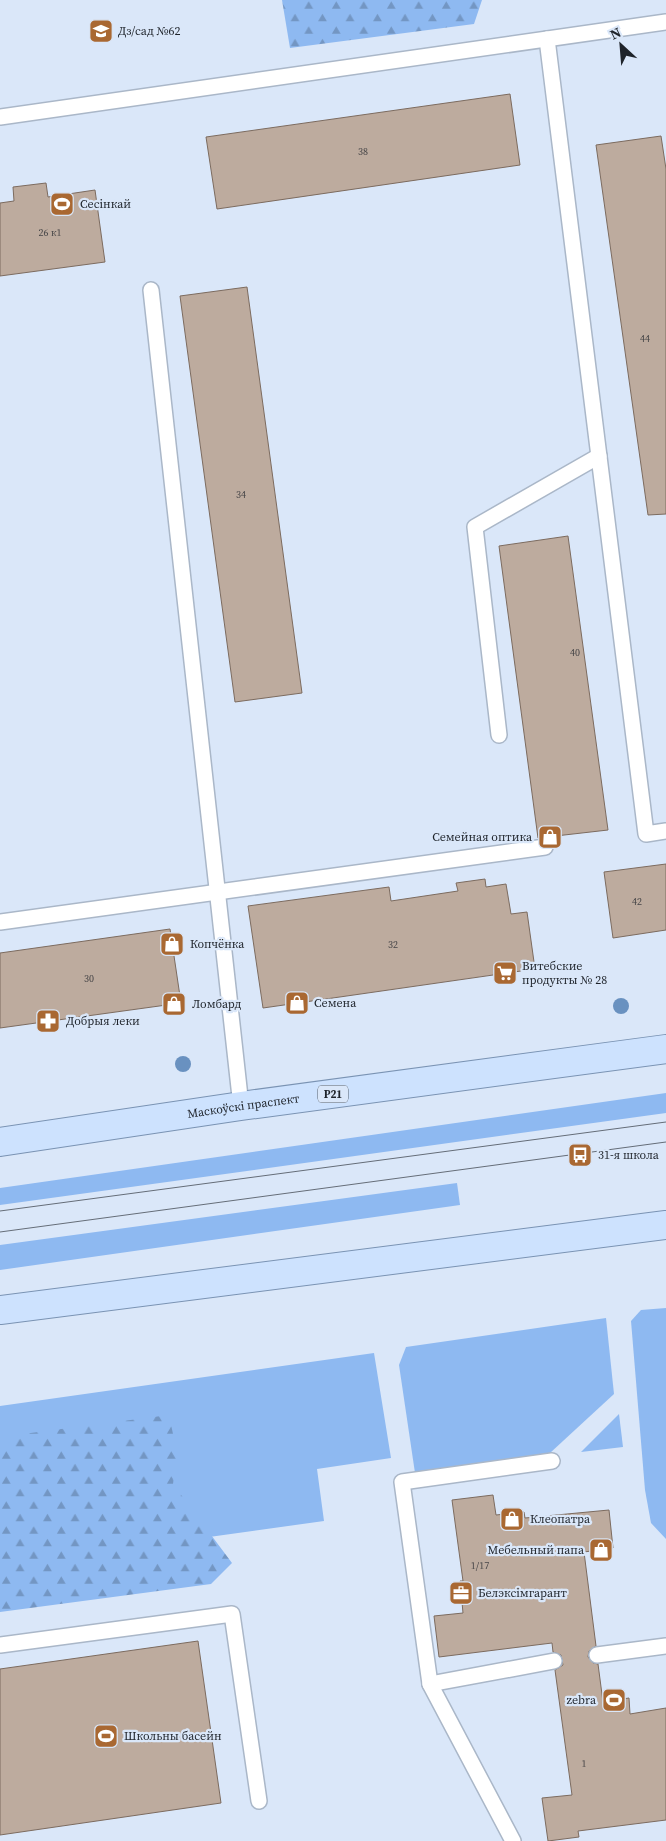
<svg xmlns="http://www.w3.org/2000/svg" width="666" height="1841" viewBox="0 0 666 1841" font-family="'Source Serif 4',serif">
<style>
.grass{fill:#8eb9f1}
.forest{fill:url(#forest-firs)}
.building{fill:#bdab9e;stroke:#7c6b5f}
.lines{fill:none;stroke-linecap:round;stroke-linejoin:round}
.lane-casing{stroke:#aab7c8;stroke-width:18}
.primary-casing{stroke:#7a93b3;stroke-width:30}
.lane{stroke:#fff;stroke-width:15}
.primary{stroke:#cde2fe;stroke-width:28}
.tram{stroke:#656d78;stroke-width:1}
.tree{fill:#6991c0}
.labels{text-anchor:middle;stroke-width:4.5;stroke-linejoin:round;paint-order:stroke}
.number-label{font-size:10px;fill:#464547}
.shield{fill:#dae7f9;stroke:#565e68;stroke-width:1}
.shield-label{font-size:11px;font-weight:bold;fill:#1e232a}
.poi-label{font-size:12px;fill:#1e232a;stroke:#dae7f9;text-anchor:start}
.street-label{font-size:12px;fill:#1e232a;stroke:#dae7f9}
</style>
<defs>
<pattern id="forest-firs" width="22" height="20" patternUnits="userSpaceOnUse" patternTransform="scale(1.25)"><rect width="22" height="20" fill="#8eb9f1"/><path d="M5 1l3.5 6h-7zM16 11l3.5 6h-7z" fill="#7396c3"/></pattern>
</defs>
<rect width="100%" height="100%" fill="#dae7f9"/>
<g class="grass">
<polygon points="666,1093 666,1113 0,1205 0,1188"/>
<polygon points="457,1183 460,1205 0,1270 0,1245"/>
<polygon points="666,1308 666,1539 651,1523 645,1490 631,1321 641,1310"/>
<polygon points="606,1318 614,1394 550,1453 415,1473 399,1365 406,1347"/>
<polygon points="374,1353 391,1458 317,1469 324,1521 0,1566 0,1406"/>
<polygon points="619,1414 623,1447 581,1452"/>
</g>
<g class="forest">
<polygon points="282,0 482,0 474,24 290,48"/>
<polygon points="169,1415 177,1453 173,1484 232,1563 211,1584 0,1612 0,1437"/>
</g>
<g class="building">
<polygon points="510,94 520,165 217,209 206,137"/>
<polygon points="661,136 666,169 666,514 648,515 596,145"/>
<polygon points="46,183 48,197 95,190 105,262 0,276 0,203 14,201 13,187"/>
<polygon points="247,287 302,693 235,702 180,296"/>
<polygon points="568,536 608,830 538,838 499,546"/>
<polygon points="666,864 666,930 613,938 604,872"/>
<polygon points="485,879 486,887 506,884 511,914 527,912 535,969 263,1008 248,906 389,887 391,901 458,891 456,883"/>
<polygon points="170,929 181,1003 0,1028 0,953"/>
<polygon points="493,1495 496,1515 524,1512 525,1518 609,1510 613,1548 584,1552 596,1646 589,1651 588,1657 593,1663 598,1664 603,1702 629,1698 630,1714 666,1708 666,1820 578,1831 579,1837 548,1841 542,1798 572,1795 555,1670 563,1665 561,1655 553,1652 552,1643 439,1657 434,1616 463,1613 460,1581 463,1581 452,1500"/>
<polygon points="198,1641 221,1803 0,1835 0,1669"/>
</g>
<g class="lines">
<g class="lane-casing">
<g id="lane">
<polyline points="547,39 646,834 666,831"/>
<polyline points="0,117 666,22"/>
<polyline points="151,290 241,1106"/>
<polyline points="499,735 475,527 599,456"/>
<polyline points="0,922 545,847"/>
<polyline points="0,1645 232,1614 259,1801"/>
<polyline points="597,1655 666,1646"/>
<polyline points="430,1684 554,1661"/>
<polyline points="513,1841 430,1684 402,1482 552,1461"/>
</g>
</g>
<g class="primary-casing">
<g id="primary">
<path id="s1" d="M0,1142L241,1106L666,1049"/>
<polyline points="0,1310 666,1225"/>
</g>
</g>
<use href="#lane" class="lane"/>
<use href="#primary" class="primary"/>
<g class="tram">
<polyline points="0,1211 666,1122"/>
<polyline points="0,1232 666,1142"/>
</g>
</g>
<g class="tree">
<circle cx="621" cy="1006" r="8"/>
<circle cx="183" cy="1064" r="8"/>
</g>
<defs>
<g id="school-square" transform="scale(1.25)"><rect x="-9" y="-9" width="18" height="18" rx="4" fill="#a96832" stroke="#dae7f9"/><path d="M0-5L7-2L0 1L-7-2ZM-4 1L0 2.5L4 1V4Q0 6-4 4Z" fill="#fff"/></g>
<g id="stadium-square" transform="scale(1.25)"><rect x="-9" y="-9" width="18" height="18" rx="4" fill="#a96832" stroke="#dae7f9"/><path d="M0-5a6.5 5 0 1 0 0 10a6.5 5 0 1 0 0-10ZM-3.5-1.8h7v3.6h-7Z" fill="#fff"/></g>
<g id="shop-square" transform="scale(1.25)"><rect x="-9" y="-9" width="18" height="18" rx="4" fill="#a96832" stroke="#dae7f9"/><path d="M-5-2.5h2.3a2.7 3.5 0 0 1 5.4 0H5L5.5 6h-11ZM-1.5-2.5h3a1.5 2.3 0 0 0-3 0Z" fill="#fff"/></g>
<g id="supermarket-square" transform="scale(1.25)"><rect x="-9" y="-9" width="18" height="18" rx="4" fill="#a96832" stroke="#dae7f9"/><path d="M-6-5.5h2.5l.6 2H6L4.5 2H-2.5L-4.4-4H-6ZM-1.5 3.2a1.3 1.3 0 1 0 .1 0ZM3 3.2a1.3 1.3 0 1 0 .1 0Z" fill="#fff"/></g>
<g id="pharmacy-square" transform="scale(1.25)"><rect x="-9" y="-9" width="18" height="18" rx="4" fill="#a96832" stroke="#dae7f9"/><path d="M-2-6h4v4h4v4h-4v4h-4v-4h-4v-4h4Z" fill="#fff"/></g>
<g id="bus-square" transform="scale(1.25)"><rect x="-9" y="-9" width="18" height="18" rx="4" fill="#a96832" stroke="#dae7f9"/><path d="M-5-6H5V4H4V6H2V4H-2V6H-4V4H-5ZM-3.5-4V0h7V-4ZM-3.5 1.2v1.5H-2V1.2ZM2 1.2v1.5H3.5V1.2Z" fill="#fff"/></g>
<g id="office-square" transform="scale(1.25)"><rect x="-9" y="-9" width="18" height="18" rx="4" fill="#a96832" stroke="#dae7f9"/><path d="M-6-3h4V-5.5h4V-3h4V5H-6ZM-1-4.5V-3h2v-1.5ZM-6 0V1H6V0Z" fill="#fff"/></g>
</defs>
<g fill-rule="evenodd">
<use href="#school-square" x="101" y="31"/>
<use href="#stadium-square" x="62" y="204"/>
<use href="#shop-square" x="550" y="837"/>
<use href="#shop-square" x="172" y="944"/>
<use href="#supermarket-square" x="505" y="973"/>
<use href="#shop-square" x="297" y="1003"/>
<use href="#shop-square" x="174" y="1004"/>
<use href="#pharmacy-square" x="48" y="1021"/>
<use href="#bus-square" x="580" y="1155"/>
<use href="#shop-square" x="512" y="1519"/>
<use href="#shop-square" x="601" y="1550"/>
<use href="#office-square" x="461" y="1593"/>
<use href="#stadium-square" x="614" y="1700"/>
<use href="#stadium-square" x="106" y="1736"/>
</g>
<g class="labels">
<g class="number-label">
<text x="363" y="155">38</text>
<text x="50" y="236">26 к1</text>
<text x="645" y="342">44</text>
<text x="241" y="498">34</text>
<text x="575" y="656">40</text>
<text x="637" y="905">42</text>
<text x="393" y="948">32</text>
<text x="89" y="982">30</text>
<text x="480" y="1569">1/17</text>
<text x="584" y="1767">1</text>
</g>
<rect class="shield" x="318" y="1085.5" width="30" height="17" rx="4"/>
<g class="shield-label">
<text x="333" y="1098">Р21</text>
</g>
<g class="poi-label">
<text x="118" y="35">Дз/сад №62</text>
<text x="80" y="208">Сесінкай</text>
<text x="532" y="841" text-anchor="end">Семейная оптика</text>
<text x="190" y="948">Копчёнка</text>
<text x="522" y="970">Витебские<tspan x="522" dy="14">продукты № 28</tspan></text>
<text x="314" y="1007">Семена</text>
<text x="192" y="1008">Ломбард</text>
<text x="66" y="1025">Добрыя леки</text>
<text x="598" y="1159">31-я школа</text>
<text x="530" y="1523">Клеопатра</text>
<text x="584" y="1554" text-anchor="end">Мебельный папа</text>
<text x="478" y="1597">Белэксімгарант</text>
<text x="596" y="1704" text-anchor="end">zebra</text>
<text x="124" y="1740">Школьны басейн</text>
</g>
<g class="street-label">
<text dy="4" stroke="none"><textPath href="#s1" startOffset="246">Маскоўскі праспект</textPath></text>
</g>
</g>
<g transform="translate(621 45) rotate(334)" stroke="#dae7f9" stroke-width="4" paint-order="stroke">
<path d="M0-4L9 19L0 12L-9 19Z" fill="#1e232a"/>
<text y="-8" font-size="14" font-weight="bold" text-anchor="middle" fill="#1e232a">N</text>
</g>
</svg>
